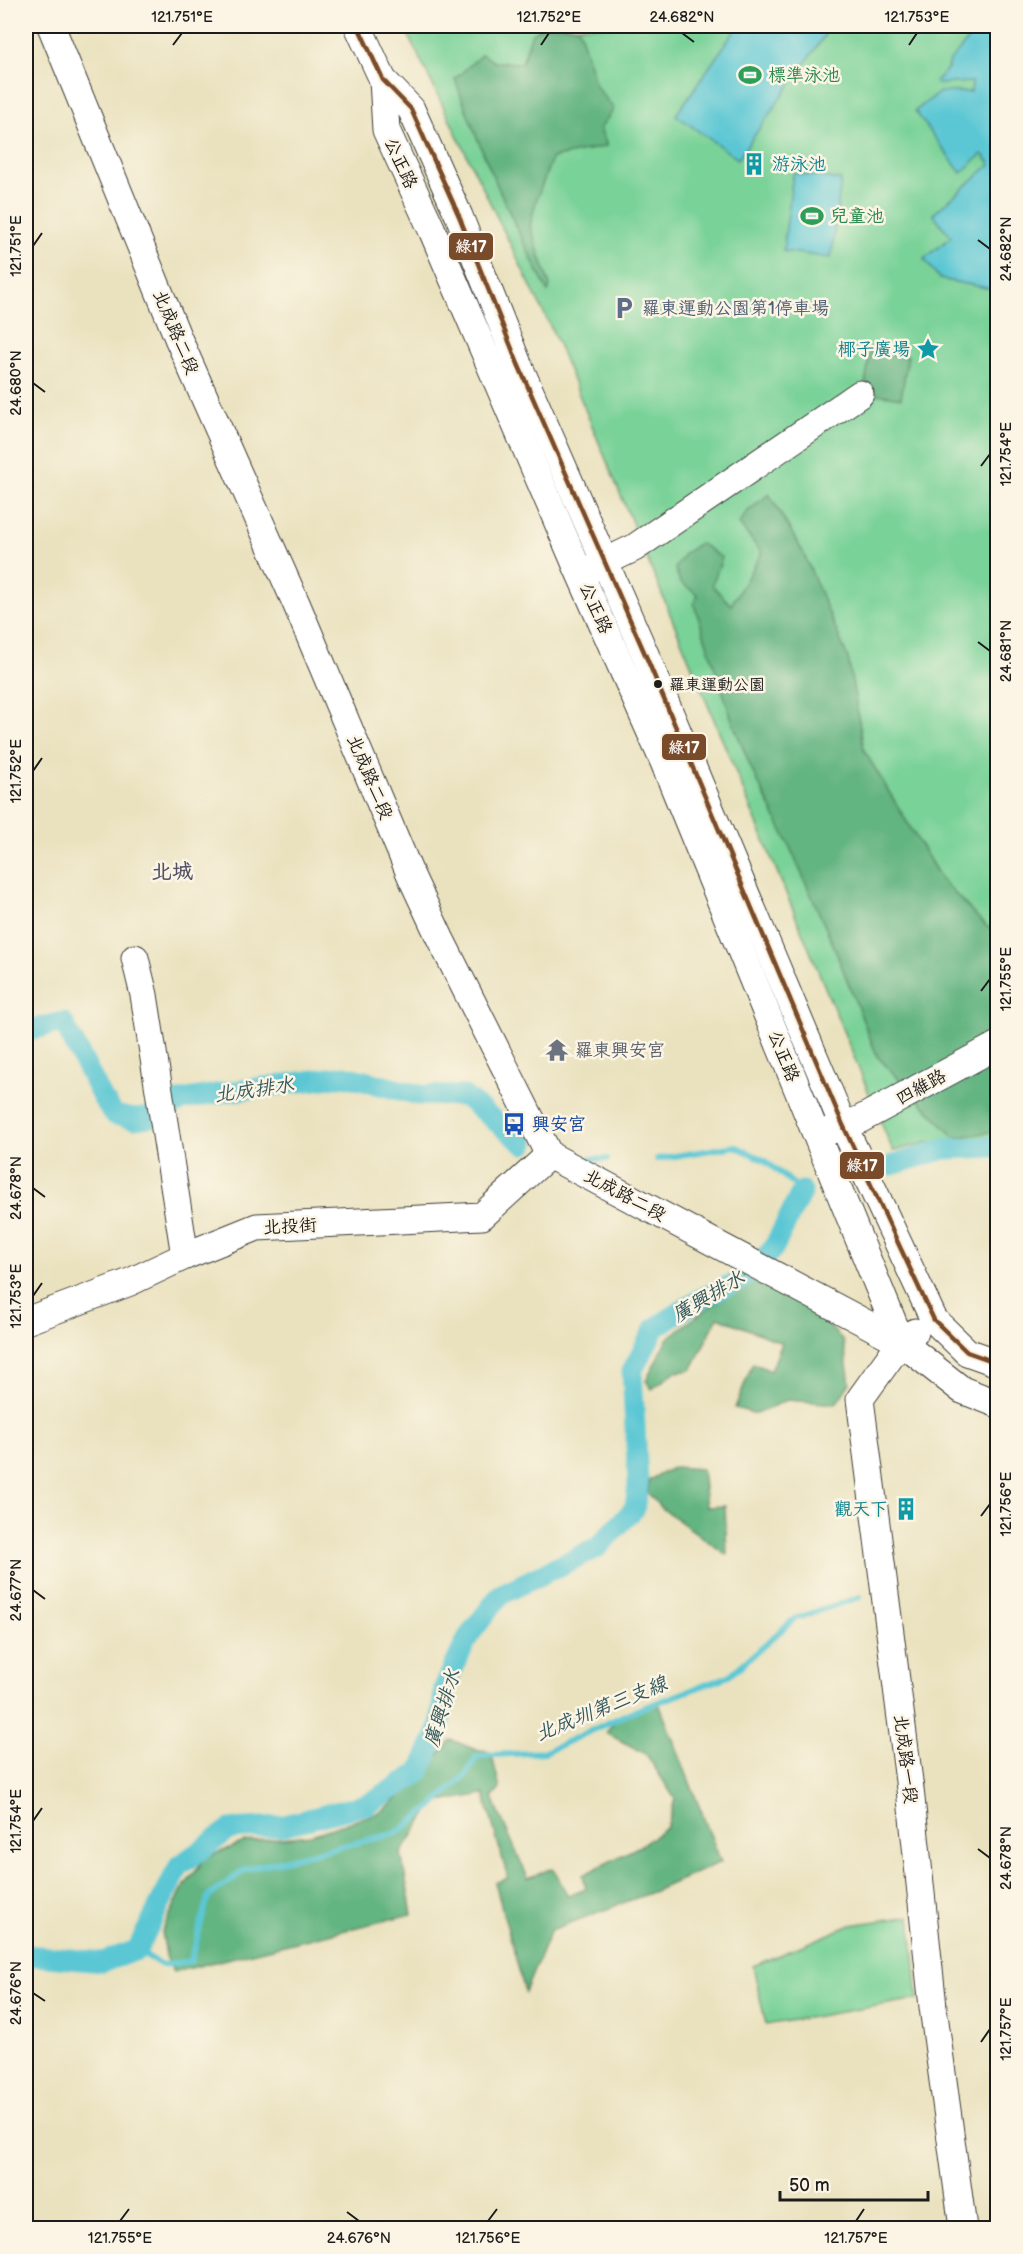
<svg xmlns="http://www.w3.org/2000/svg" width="1023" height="2254" viewBox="0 0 1023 2254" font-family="'Balsamiq Sans','LXGW WenKai TC',sans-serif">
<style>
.green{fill:#79d298;stroke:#4a775a;stroke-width:1.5}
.forest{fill:#62b480;stroke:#3f684e;stroke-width:1.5}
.water{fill:#5cc7d4;stroke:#3c7278;stroke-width:1.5}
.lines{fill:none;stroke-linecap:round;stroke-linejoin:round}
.stream{stroke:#5cc7d4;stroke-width:6}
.canal{stroke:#5cc7d4;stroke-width:21}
.minor-casing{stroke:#3b3a34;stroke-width:29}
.minor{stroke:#fff;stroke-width:27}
.bus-1-casing{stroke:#fcf5e5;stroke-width:9}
.bus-1{stroke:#7a4b2a;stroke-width:4.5}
.ticks{fill:none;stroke:#1c1c1c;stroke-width:2}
.bus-dot{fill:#1c1c1c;stroke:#fcf5e5;stroke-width:2}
.labels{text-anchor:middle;stroke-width:5;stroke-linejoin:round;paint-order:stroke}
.bus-label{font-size:16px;fill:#1c1c1c;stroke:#fcf5e5;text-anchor:start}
.leisure-label{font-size:18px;fill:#27864d;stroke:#fcf5e5;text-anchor:start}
.street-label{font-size:18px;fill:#1c1c1c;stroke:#fcf5e5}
.culture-label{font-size:18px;fill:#0d838f;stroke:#fcf5e5;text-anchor:end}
.service-label{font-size:18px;fill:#4e5e75;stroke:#fcf5e5;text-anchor:start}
.worship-label{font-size:18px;fill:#5b616d;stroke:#fcf5e5;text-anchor:start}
.transit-label{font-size:18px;fill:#164399;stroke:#fcf5e5;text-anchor:start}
.water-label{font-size:20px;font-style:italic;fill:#32585c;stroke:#fcf5e5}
.quarter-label{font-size:21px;font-weight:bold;fill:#555268;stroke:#fcf5e5}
.line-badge{stroke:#fcf5e5;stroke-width:2}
.badge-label{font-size:16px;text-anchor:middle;font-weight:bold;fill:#fff}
.neatline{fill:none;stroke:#1c1c1c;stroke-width:2}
.ticks-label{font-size:15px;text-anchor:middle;fill:#1c1c1c}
</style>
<rect width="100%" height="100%" fill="#fcf5e5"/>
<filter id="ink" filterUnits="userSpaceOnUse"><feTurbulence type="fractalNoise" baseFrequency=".0167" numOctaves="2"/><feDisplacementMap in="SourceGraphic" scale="12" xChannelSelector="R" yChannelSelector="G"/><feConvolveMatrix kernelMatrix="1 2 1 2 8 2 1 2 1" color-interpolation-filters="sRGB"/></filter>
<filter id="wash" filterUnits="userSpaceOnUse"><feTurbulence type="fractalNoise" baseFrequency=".008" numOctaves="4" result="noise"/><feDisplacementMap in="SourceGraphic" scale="24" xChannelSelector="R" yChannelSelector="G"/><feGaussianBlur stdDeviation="1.35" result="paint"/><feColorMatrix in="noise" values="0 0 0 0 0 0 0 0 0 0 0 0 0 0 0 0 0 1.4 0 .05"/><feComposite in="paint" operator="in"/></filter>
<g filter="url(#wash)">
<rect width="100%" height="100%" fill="#eae2bf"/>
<g class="green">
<polygon points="404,26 997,26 997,1139 949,1145 929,1142 893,1151 553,332"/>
<polygon points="910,1916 918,1999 766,2025 753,1966 851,1925"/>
</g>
<g class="forest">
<path d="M544,26H574L579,28L596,86L614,109L600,128L607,146L552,158L536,201L530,226L550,286L548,292C513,223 480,152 455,79L482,54L494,62L522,63L532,33Z"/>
<polygon points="870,351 908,356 901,398 864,392"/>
<polygon points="769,494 803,552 848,658 864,750 941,879 986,926 997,932 997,1131 955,1138 877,1056 832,942 788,843 751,768 733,723 694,604 698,595 680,582 675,568 684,554 700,543 722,558 712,585 731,605 762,553 739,524 746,513"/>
<polygon points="756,1281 810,1307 843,1340 850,1383 836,1404 787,1400 756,1414 735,1408 753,1363 771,1371 782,1343 718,1317 691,1370 675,1372 652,1389 646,1381 667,1339 706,1309"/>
<polygon points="674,1467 702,1469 706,1507 725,1506 727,1555 660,1507 648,1493 649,1480"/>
<polygon points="658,1701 721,1862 655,1891 551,1930 525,1992 495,1883 508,1878 484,1794 434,1803 401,1853 412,1914 173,1972 166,1956 162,1931 183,1888 205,1858 244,1842 311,1835 381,1812 413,1786 451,1740 479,1751 491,1752 500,1789 492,1797 528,1878 553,1868 568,1896 586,1889 583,1875 642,1845 667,1827 675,1799 646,1754 606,1733 616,1719"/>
</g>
<g class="water">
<polygon points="738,26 812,26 825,35 738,159 676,115"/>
<polygon points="953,26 997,26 997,290 940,279 924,259 951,237 933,214 991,164 982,154 961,173 915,111 940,92 971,92 972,82 938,84 935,82 948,68 950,61 968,40"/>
<polygon points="793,173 841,180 831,258 783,251"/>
</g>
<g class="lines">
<g class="stream">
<polyline points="581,1159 607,1159"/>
<polyline points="657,1159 735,1146 764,1160 802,1191"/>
<polyline points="137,1950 162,1965 191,1961 208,1897 246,1869 397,1833 430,1808 466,1775 477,1756 545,1752 629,1713 729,1676 794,1619 860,1597"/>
</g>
<g class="canal">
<polyline points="26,1031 63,1022 103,1099 115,1115 134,1119 151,1117 182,1100 226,1092 345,1076 419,1095 464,1096 524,1144"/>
<polyline points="892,1165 945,1149 998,1147"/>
<polyline points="26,1955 103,1962 137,1950 179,1866 230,1829 281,1826 368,1804 419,1773 440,1727 444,1688 468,1637 500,1595 598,1547 635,1508 638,1483 632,1371 655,1328 700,1299 741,1280 773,1249 802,1191"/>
</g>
</g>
</g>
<g filter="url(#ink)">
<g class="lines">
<g class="minor-casing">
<g id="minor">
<polyline points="51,26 178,338 296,603 411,876 440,938 549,1155 901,1342"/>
<polyline points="358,26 383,80 411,109 459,216 518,364 645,654 843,1125 934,1320 967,1352 998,1363"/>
<polyline points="383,80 386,130 432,230 580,574 663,760 901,1342 962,1390 998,1404"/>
<polyline points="590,569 634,548 860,394"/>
<polyline points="135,958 144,995 185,1256"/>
<polyline points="829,1131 861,1119 998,1045"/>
<polyline points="26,1321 130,1282 185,1256 257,1227 482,1216 549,1155"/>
<polyline points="915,1332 901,1342 860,1399 910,1789 933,2007 963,2228"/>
</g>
</g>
<use href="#minor" class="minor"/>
<g class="bus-1-casing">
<polyline id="bus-1" points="358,26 383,80 411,109 459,216 518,364 645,654 843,1125 934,1320 967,1352 998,1363"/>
</g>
<use href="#bus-1" class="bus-1"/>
</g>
</g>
<path class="ticks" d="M682,33L694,42M173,45L182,33M541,45L549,33M909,45L917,33M978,240L990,249M33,246L42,233M33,383L45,392M981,466L990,454M978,642L990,651M33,771L42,758M981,991L990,979M33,1188L45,1197M33,1296L42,1283M981,1516L990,1504M33,1590L45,1599M33,1821L42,1808M978,1849L990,1858M33,1993L45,2001M981,2042L990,2029M347,2212L359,2221M120,2221L129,2209M488,2221L497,2209M856,2221L864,2209"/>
<defs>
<g id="stadium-bare" transform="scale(1.8)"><path d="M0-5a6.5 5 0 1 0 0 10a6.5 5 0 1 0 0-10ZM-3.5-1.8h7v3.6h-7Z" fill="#2e9e5b" stroke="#fcf5e5" stroke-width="2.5" paint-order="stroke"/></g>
<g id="building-bare" transform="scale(1.8)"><path d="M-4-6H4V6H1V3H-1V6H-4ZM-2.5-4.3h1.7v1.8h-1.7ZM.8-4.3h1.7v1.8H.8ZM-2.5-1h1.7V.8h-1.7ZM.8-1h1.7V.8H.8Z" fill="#0f9aa8" stroke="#fcf5e5" stroke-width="2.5" paint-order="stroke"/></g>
<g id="parking-bare" transform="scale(1.8)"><path d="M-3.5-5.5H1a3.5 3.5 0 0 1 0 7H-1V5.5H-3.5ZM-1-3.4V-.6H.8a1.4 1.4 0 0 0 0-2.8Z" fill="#5c6f8a" stroke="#fcf5e5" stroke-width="2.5" paint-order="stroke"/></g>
<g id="sight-bare" transform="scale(1.8)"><path d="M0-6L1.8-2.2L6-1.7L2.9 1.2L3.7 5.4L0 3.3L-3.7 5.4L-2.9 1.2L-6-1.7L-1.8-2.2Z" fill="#0f9aa8" stroke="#fcf5e5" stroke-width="2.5" paint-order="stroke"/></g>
<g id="temple-bare" transform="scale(1.8)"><path d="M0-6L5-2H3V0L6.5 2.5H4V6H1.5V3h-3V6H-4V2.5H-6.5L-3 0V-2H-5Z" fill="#6b7280" stroke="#fcf5e5" stroke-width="2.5" paint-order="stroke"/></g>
<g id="bus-bare" transform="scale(1.8)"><path d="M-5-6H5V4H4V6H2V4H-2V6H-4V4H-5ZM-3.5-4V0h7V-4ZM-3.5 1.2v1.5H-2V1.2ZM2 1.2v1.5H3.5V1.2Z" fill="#1a4fb4" stroke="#fcf5e5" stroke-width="2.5" paint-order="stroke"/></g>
</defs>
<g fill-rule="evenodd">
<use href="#stadium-bare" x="750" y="75"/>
<use href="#building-bare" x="754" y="164"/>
<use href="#stadium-bare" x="812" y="216"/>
<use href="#parking-bare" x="624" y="308"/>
<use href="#sight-bare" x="928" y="349"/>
<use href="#temple-bare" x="557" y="1050"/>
<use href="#bus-bare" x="514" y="1124"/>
<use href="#building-bare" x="906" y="1509"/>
</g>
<circle class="bus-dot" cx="658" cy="684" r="5"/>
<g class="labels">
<g class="bus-label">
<text x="669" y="690">羅東運動公園</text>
</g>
<g class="leisure-label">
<text x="768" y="81">標準泳池</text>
<text x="830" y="222">兒童池</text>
</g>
<g class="street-label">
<text transform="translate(401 163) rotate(65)" y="6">公正路</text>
<text transform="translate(176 332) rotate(67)" y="6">北成路二段</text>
<text transform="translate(596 608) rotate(66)" y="6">公正路</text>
<text transform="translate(370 777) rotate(67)" y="6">北成路二段</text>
<text transform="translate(784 1056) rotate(68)" y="6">公正路</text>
<text transform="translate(921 1087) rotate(-29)" y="6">四維路</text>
<text transform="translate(625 1195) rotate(28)" y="6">北成路二段</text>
<text transform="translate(290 1226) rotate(-3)" y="6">北投街</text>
<text transform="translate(906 1759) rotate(83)" y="6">北成路一段</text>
</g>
<g class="culture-label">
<text x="772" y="170" text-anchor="start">游泳池</text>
<text x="910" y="355">椰子廣場</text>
<text x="888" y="1515">觀天下</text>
</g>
<g class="service-label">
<text x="642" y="314">羅東運動公園第1停車場</text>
</g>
<g class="worship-label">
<text x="575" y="1056">羅東興安宮</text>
</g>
<g class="transit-label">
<text x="532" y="1130">興安宮</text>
</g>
<g class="water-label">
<text transform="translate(254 1089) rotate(-8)" y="7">北成排水</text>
<text transform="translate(708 1296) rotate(-31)" y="7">廣興排水</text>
<text transform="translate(442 1708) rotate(-73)" y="7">廣興排水</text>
<text transform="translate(601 1708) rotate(-22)" y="7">北成圳第三支線</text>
</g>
<g class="quarter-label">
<text x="172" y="878">北城</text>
</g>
</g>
<g class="line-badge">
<rect x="448" y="232" width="46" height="29" rx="6" fill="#7a4b2a"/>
<rect x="661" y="733" width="46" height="28" rx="6" fill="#7a4b2a"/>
<rect x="839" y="1151" width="46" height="29" rx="6" fill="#7a4b2a"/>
</g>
<g class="badge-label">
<text x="471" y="252">綠17</text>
<text x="684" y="753">綠17</text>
<text x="862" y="1171">綠17</text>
</g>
<rect width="1023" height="2254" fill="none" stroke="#fcf5e5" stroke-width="66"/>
<path d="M780 2191v9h148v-9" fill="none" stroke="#1c1c1c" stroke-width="3"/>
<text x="789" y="2191" font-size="18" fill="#1c1c1c" stroke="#fcf5e5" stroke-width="4.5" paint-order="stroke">50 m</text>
<rect x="33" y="33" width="957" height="2188" class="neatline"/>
<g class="ticks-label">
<text x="182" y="22">121.751°E</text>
<text x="549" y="22">121.752°E</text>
<text x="682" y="22">24.682°N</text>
<text x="917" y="22">121.753°E</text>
<text transform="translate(16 246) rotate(-90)" y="5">121.751°E</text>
<text transform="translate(1006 249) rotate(-90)" y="5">24.682°N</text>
<text transform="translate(16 383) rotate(-90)" y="5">24.680°N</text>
<text transform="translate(1006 454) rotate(-90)" y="5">121.754°E</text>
<text transform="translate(1006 651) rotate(-90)" y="5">24.681°N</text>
<text transform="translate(16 771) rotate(-90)" y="5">121.752°E</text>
<text transform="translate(1006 979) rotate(-90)" y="5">121.755°E</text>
<text transform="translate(16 1188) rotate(-90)" y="5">24.678°N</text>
<text transform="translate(16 1296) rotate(-90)" y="5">121.753°E</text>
<text transform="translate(1006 1504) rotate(-90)" y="5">121.756°E</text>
<text transform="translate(16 1590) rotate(-90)" y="5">24.677°N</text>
<text transform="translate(16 1821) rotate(-90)" y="5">121.754°E</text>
<text transform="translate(1006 1858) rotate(-90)" y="5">24.678°N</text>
<text transform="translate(16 1993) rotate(-90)" y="5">24.676°N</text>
<text transform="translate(1006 2029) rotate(-90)" y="5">121.757°E</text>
<text x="120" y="2243">121.755°E</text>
<text x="359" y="2243">24.676°N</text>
<text x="488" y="2243">121.756°E</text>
<text x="856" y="2243">121.757°E</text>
</g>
</svg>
